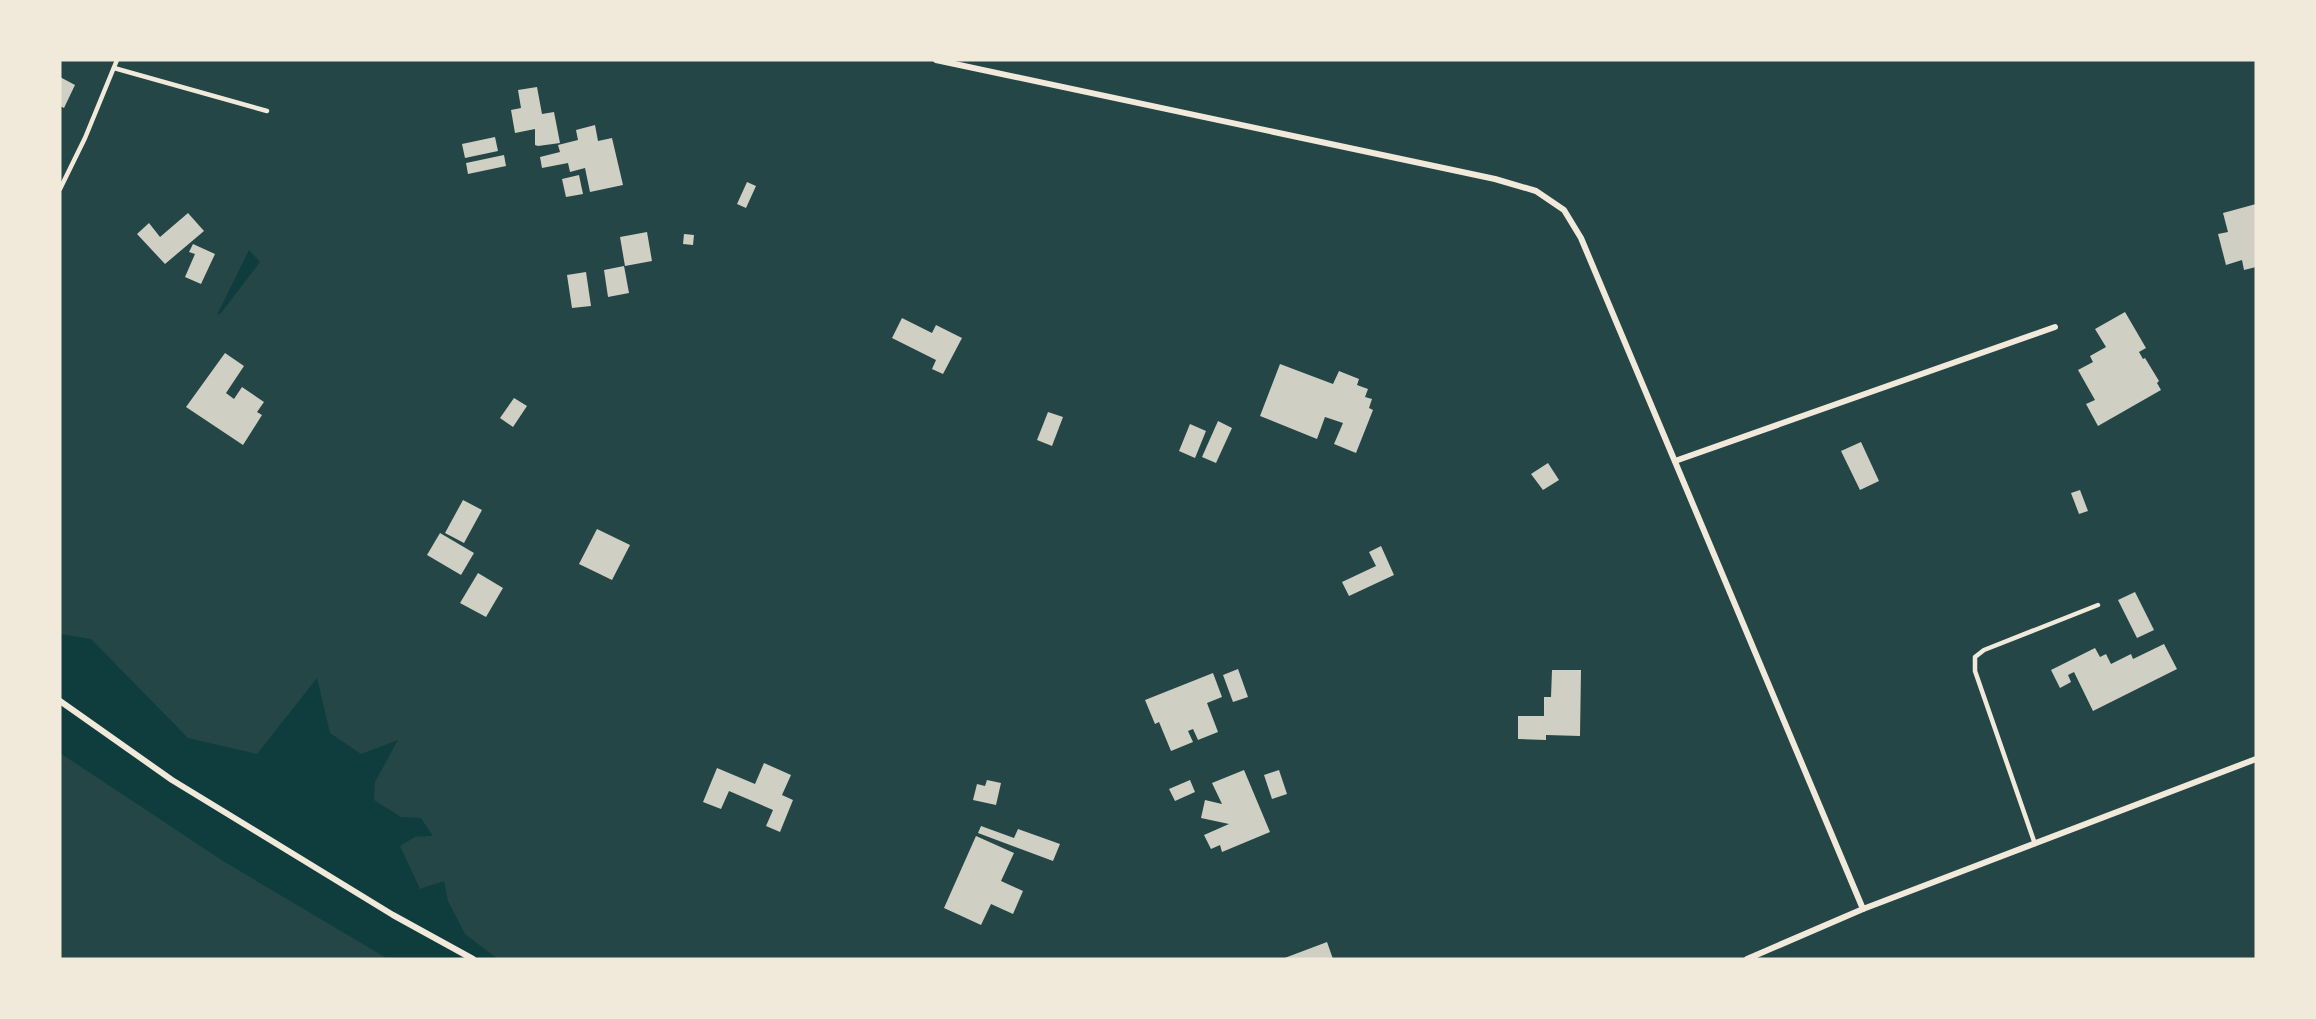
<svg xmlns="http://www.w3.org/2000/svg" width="2316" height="1019" viewBox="0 0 2316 1019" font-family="'Sofia Sans Condensed',sans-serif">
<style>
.green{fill:#244646;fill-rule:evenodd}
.building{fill:#cfcfc3}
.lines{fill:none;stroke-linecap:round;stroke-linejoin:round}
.service{stroke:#f1e9da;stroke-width:4.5}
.minor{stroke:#f1e9da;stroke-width:6}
</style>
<rect width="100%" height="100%" fill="#0f3d3e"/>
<g class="green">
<path d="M60,60H2256V959H498L465,934L448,901L444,881L420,889L400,846L415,837L433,836L421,818L401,817L374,800L375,782L398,740L361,754L330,733L317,678L257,754L188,738L91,639L60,634ZM249,250L260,262L221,313L217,315Z"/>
<polygon points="60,753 223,861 388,959 60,959"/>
</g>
<g class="building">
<polygon points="60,77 75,85 64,108 60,106"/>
<polygon points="537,87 542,114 554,112 560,143 538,146 535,145 535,129 515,133 511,110 521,108 518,90"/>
<polygon points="595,125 598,141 612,138 623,185 590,192 585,168 570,172 568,163 542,168 540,157 560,152 558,145 578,140 576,130"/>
<polygon points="495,137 498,151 465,158 462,144"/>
<polygon points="504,155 506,166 468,174 466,163"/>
<polygon points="579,175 583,194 566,197 562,179"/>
<polygon points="747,182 756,186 746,208 737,204"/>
<polygon points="2256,204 2256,267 2244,270 2242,260 2226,265 2218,234 2228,232 2223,213"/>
<polygon points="188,213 204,231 165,264 137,234 149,223 160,237"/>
<polygon points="647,232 652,261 625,266 620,237"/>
<polygon points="684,234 694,235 693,245 683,244"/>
<polygon points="193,244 215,254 201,284 185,277 195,254 189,252"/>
<polygon points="624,266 629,293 608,297 604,270"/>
<polygon points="586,272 591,306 572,308 567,275"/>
<polygon points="2125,312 2146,348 2139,352 2143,359 2145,358 2159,381 2157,383 2161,390 2098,426 2086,404 2095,400 2078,370 2093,362 2090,356 2106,347 2095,329"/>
<polygon points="902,318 932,333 936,325 962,338 943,374 932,369 936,360 892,338"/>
<polygon points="225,353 244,366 226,393 234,399 242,387 264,402 257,412 262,415 243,445 186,407"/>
<polygon points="1280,364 1333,384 1339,371 1359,379 1357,385 1368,389 1365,397 1372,399 1369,408 1373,410 1356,453 1334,444 1343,423 1325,417 1317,439 1260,416"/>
<polygon points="514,398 527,406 513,427 500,418"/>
<polygon points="1048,412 1063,417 1052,446 1037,440"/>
<polygon points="1218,421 1232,428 1216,463 1202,457"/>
<polygon points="1190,424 1206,431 1195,458 1179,451"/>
<polygon points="1861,442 1879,481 1860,490 1841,451"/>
<polygon points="1548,463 1559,480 1543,490 1531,474"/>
<polygon points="2080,490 2088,511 2079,514 2071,493"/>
<polygon points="463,500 482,510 464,543 445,533"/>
<polygon points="597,529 630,545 612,580 579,564"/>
<polygon points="440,533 474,553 461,575 427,555"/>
<polygon points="1381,546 1394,575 1349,596 1342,582 1376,566 1369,552"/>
<polygon points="478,573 503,588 486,617 460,603"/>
<polygon points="2135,592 2154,630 2137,638 2118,600"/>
<polygon points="2164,644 2177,669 2093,711 2074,672 2068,675 2071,682 2060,688 2051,670 2095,648 2100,657 2106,654 2111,664 2131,654 2133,659"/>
<polygon points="1238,669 1248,697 1233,702 1223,675"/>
<polygon points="1552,670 1581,670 1580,736 1546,735 1546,740 1518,739 1518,716 1544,716 1544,697 1551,697"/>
<polygon points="1213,673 1222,697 1207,703 1218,732 1198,740 1193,729 1188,731 1193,742 1171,751 1159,722 1155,724 1145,700"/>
<polygon points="764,763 791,775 782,795 793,800 780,832 766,826 773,810 729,791 721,809 703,802 717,768 755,784"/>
<polygon points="1244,770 1270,832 1222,852 1220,845 1211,849 1204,835 1229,824 1201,818 1205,800 1222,804 1212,783"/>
<polygon points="1279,770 1287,794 1272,799 1264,775"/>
<polygon points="987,780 1001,783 996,805 973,800 977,784 985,786"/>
<polygon points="1190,780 1195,792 1175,801 1169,789"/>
<polygon points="981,826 1014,838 1018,829 1060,844 1053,861 978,833"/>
<polygon points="976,836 1014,853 1001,881 1023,891 1013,914 991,904 981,925 944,908"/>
<polygon points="1327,942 1333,959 1282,959"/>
</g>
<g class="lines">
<g class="service">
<polyline points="114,68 267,111"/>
<polyline points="60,189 85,138 117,60"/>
<polyline points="2035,844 1975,671 1975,657 1984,650 2098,605"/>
</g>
<g class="minor">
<polyline points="936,60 1495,179 1536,191 1564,210 1581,238 1863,909"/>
<polyline points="1675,461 2055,327"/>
<polyline points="60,701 172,780 393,915 473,959"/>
<polyline points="1747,959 1863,909 2256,759"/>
</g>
</g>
<rect width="2316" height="1019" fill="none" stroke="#f1e9da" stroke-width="123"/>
</svg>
